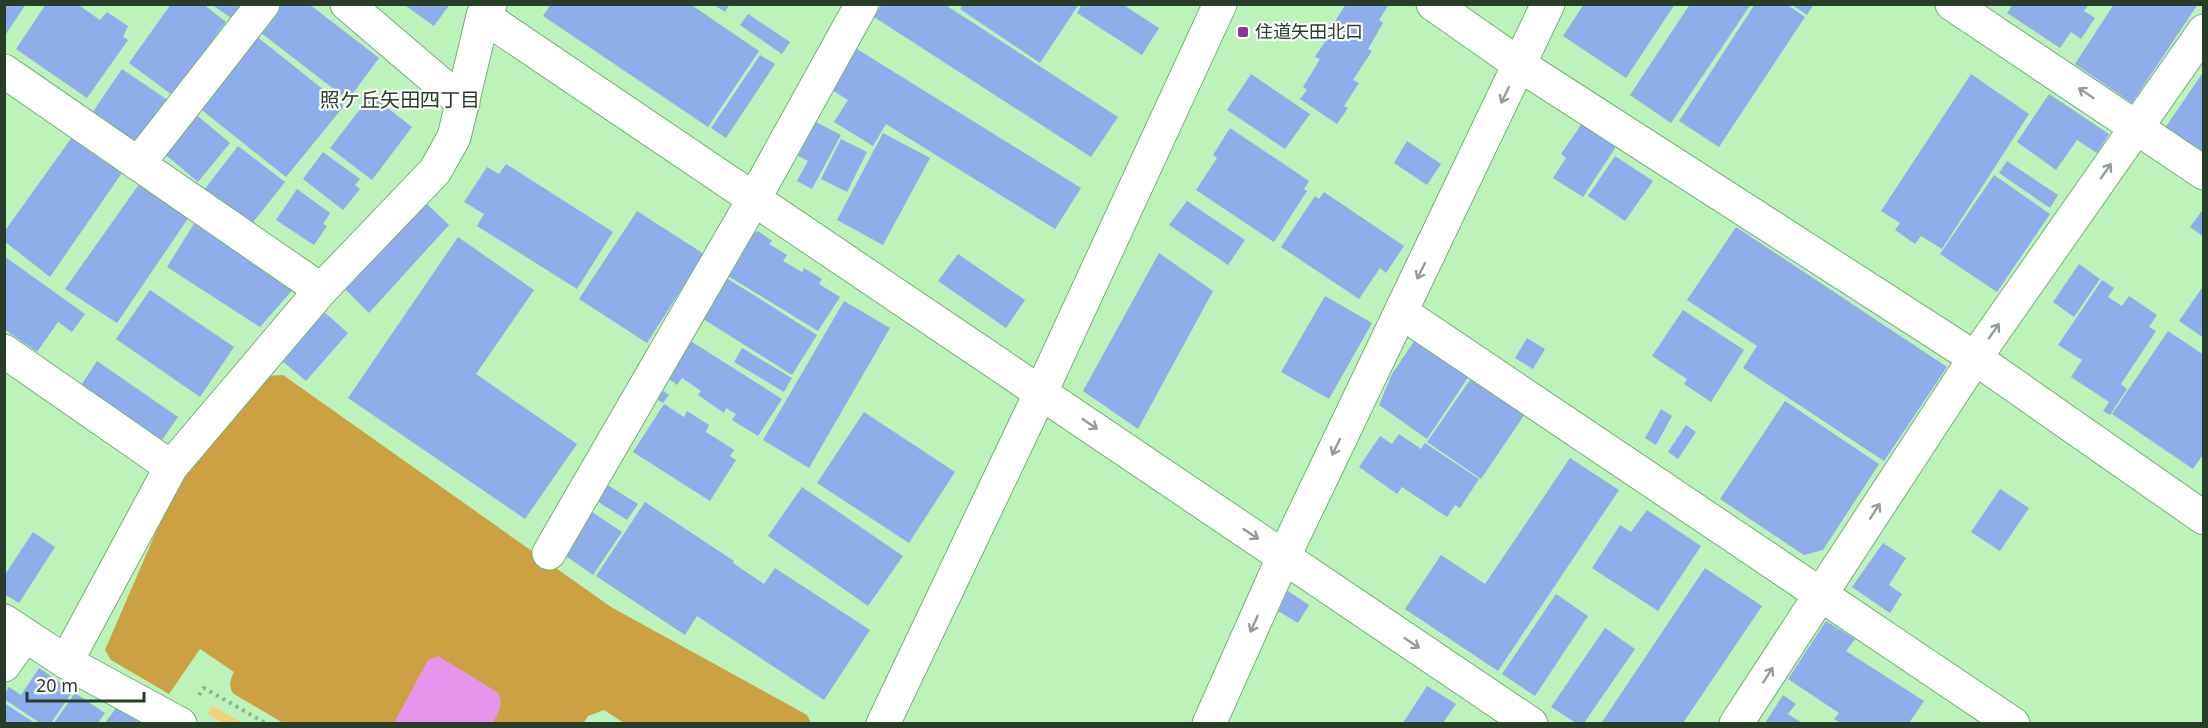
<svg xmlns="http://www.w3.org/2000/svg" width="2208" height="728" viewBox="0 0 2208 728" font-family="'Noto Sans','Noto Sans JP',sans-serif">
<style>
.green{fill:#f7ce77}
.forest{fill:#cba143}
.water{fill:#e894ee}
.building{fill:#8fadeb}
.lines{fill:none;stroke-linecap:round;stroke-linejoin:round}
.street-casing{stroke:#78ae78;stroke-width:35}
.secondary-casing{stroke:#78ae78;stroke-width:35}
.path{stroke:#8ab689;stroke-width:4;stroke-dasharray:3 4.5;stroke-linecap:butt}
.street{stroke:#fff;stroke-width:33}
.secondary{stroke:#fff;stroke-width:33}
.oneway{stroke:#939e93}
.poi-dot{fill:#92339b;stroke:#fff;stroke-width:2}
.labels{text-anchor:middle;stroke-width:4.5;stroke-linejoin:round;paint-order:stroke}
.poi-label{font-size:18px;fill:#273d27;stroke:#fff;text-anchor:start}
.neighbourhood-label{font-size:20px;fill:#273d27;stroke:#fff}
</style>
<rect width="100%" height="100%" fill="#bbf3ba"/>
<polygon class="green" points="212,706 243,723 223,723 208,714"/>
<path class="forest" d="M283,375L611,607L807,715L811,723H624L604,710L588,716L583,724L283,723L234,694C228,687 230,680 234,672L200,649L169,694L111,660L105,650L181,474L263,376Z"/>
<path class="water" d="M438,656L497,692C505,703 498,713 493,723H394L428,660Z"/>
<g class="building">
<polygon points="4,4 26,4 4,37"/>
<polygon points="46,4 77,4 100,20 107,12 128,26 123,37 128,40 87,98 16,49"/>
<polygon points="171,4 203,4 226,22 172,95 129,63"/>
<polygon points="211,4 248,4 237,22"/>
<polygon points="268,4 309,4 379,58 348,100 252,26"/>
<polygon points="403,4 450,4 434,26"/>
<polygon points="551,4 690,4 759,51 708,127 543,16"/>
<polygon points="713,4 730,4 725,12"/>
<polygon points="882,4 944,4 1118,117 1091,157 874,17"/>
<polygon points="963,4 1079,4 1040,63 960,9"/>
<polygon points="1082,4 1122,4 1159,28 1142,55 1077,13"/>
<polygon points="1346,4 1389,4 1379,20 1383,23 1368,49 1372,51 1353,80 1359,83 1344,106 1348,108 1337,124 1300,99 1307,90 1303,87 1320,59 1315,57 1332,31 1330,29"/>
<polygon points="1584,4 1675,4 1626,78 1563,36"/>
<polygon points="1690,4 1751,4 1671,123 1630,95"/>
<polygon points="1755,4 1786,4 1805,17 1719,147 1679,121"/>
<polygon points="1791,4 1814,4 1807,15"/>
<polygon points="2013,4 2089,4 2084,11 2095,18 2081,39 2071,32 2060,48 2007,13"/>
<polygon points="2114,4 2198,4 2132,103 2075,64"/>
<polygon points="748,14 790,42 782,54 740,25"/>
<polygon points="250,31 344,106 286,177 193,103"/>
<polygon points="857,49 1081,188 1055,229 886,124 873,146 834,122 848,100 832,90"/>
<polygon points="760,55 775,64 726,138 711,128"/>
<polygon points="122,69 169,101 140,145 92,113"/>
<polygon points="2204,71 2204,154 2165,128"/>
<polygon points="1251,74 1310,114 1285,149 1227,110"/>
<polygon points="1971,74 2029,114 1942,249 1921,236 1915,244 1895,230 1900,223 1881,211"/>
<polygon points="2049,94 2109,134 2097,153 2077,140 2056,170 2017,142"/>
<polygon points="371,95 412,127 372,180 330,148"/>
<polygon points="193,112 230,143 198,182 161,151"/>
<polygon points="816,122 841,135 812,189 797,181 808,161 798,156"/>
<polygon points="1583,122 1617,145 1583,197 1553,178 1566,158 1561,154"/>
<polygon points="1230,128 1309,181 1304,189 1307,191 1274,242 1196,190 1217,158 1213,155"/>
<polygon points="75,133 126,167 50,277 4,241 4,232"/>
<polygon points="883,133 930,158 883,245 837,220"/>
<polygon points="841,139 867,152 847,192 821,179"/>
<polygon points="1407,141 1441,164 1427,185 1394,163"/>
<polygon points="238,146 285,182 250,226 204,190"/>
<polygon points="323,152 360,179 355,185 360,189 343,210 303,179"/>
<polygon points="1615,156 1653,181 1625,221 1588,196"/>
<polygon points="2007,161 2058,195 2050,208 1999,173"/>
<polygon points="506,164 613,232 577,289 477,226 484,214 464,202 487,167 499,174"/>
<polygon points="1994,175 2050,214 1997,292 1940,254"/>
<polygon points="142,180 191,214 117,323 65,289"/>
<polygon points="297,189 330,213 323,224 327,226 314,245 276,220"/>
<polygon points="1324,192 1404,246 1386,273 1380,268 1359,299 1281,247 1315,196 1319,199"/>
<polygon points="424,201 449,225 369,313 344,288"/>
<polygon points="1187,201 1245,240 1228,265 1169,225"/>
<polygon points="2204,208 2204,237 2190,227"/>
<polygon points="637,211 704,254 647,343 579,299"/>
<polygon points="197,219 296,286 260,327 167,267"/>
<polygon points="1736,227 1947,367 1884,461 1743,368 1757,346 1687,300"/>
<polygon points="758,231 772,241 769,244 787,255 783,261 802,272 804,268 822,279 819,284 840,297 818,331 723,273 746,237"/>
<polygon points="458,237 534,290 476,374 577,444 525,519 348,398"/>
<polygon points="1159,253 1213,291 1138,429 1083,391"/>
<polygon points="958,254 1025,300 1006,328 938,281"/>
<polygon points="4,256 85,314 72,332 58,322 37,352 4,329"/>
<polygon points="2079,264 2100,279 2074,317 2053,302"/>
<polygon points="725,277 817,335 792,375 700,317"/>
<polygon points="2102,280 2114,288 2108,297 2122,306 2129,296 2157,315 2149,327 2156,331 2121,384 2127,389 2110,415 2103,411 2109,402 2071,377 2082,360 2058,345"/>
<polygon points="2204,285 2204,338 2179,321"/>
<polygon points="150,290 234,347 200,397 116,339"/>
<polygon points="1325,296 1372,323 1329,399 1281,372"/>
<polygon points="844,301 890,328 809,468 763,440"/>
<polygon points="1683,310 1744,350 1711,402 1684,384 1687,379 1652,356"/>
<polygon points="323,311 348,333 306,381 281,360"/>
<polygon points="2168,331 2204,355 2204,453 2193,469 2112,414"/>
<polygon points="1417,337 1471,373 1427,439 1379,405 1392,374"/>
<polygon points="1527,338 1545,349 1533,369 1515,358"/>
<polygon points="689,340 782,399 758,436 732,420 736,414 726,408 724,413 698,395 701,391 682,378 677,385 665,376"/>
<polygon points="742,348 792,378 784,392 734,362"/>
<polygon points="97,361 178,417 160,443 80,387"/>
<polygon points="1472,377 1525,414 1481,479 1427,442"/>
<polygon points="659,388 669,395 663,403 653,397"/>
<polygon points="1785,401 1879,464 1823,550 1804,555 1720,499"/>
<polygon points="664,404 684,417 687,411 709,425 706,432 734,450 730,456 736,460 710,501 633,452"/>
<polygon points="1661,409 1672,416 1656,445 1645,438"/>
<polygon points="864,412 955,472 909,543 817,483"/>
<polygon points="1686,425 1696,432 1678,459 1668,452"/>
<polygon points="1399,434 1421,449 1425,443 1479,479 1460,508 1455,505 1447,517 1402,487 1397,494 1359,467 1380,436 1392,444"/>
<polygon points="1570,458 1619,490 1498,671 1405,609 1441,555 1485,584"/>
<polygon points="606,484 638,504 627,520 595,500"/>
<polygon points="802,487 903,556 868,606 768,536"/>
<polygon points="2000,489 2029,508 2000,551 1971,532"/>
<polygon points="645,502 734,561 733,563 764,584 775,568 870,630 824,700 697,616 685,635 596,576"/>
<polygon points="1647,510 1701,546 1658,611 1592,568 1620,525 1631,532"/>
<polygon points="592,512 622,532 593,575 563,554"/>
<polygon points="33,532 55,547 19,603 4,594 4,576"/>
<polygon points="1883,543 1906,558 1889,585 1902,594 1890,613 1852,587"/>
<polygon points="1705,568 1762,606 1683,723 1605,723 1602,722"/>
<polygon points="1288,591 1309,605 1298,623 1278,611"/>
<polygon points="1556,594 1588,616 1535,696 1502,674"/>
<polygon points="1826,621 1855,639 1846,651 1924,701 1909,723 1841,723 1834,719 1839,713 1788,679"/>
<polygon points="1605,628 1635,649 1584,723 1576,723 1551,707"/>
<polygon points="39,668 73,691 51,723 40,723 4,699 4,694 9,687 21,695"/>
<polygon points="1427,686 1456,704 1443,723 1403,723"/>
<polygon points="75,693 105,713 98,723 54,723"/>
<polygon points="1783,695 1796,704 1788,714 1802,723 1765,723"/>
<polygon points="4,703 35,723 4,723"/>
<polygon points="116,708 141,723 105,723"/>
</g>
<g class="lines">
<g class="street-casing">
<g id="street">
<polyline points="347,4 463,103"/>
<polyline points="1433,4 1520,65 1975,358 2204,518"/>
<polyline points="1952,4 2204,173"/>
<polyline points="483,16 1531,724"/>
<polyline points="4,71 321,290"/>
<polyline points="138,164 263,4"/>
<polyline points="1401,312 2013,724"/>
<polyline points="4,351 171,467"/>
<polyline points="549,553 754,199 862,4"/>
<polyline points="66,662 171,467 321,290 435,171 454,137 483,16 490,4"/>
<polyline points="4,665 25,635"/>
<polyline points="1209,724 1284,556 1548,4"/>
<polyline points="1736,724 1975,358 2204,31"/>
</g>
</g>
<g class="secondary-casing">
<g id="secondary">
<polyline points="4,621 66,662 180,724"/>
<polyline points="883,724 1041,392 1220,4"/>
</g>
</g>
<polyline class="path" points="199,695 204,688 267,724"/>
<use href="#street" class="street"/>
<use href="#secondary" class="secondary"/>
</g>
<defs><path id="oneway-shaft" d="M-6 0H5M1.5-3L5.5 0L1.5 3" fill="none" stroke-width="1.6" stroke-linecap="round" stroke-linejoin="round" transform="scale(1.5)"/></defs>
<g class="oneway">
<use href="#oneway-shaft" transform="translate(2086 93) rotate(-146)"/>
<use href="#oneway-shaft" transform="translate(1505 95) rotate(116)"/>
<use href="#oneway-shaft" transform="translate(2106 171) rotate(-55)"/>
<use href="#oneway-shaft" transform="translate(1421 271) rotate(116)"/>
<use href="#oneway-shaft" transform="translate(1994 331) rotate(-55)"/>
<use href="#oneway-shaft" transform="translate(1090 424) rotate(34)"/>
<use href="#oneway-shaft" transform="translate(1336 447) rotate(116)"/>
<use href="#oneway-shaft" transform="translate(1875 511) rotate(-57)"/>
<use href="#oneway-shaft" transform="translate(1251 534) rotate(34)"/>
<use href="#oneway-shaft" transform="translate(1254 624) rotate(114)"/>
<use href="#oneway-shaft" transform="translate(1412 643) rotate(34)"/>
<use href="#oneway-shaft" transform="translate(1768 675) rotate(-57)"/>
</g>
<rect class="poi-dot" x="1237" y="26" width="12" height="12" rx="3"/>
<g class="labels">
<g class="poi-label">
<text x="1255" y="38">住道矢田北口</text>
</g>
<g class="neighbourhood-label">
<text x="400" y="107">照ケ丘矢田四丁目</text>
</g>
</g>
<rect width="2208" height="728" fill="none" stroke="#273d27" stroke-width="12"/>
<path d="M27 692v9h117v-9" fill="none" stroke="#273d27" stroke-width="3"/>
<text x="36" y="692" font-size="18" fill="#273d27" stroke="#ffffff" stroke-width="4.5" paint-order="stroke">20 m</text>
</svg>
